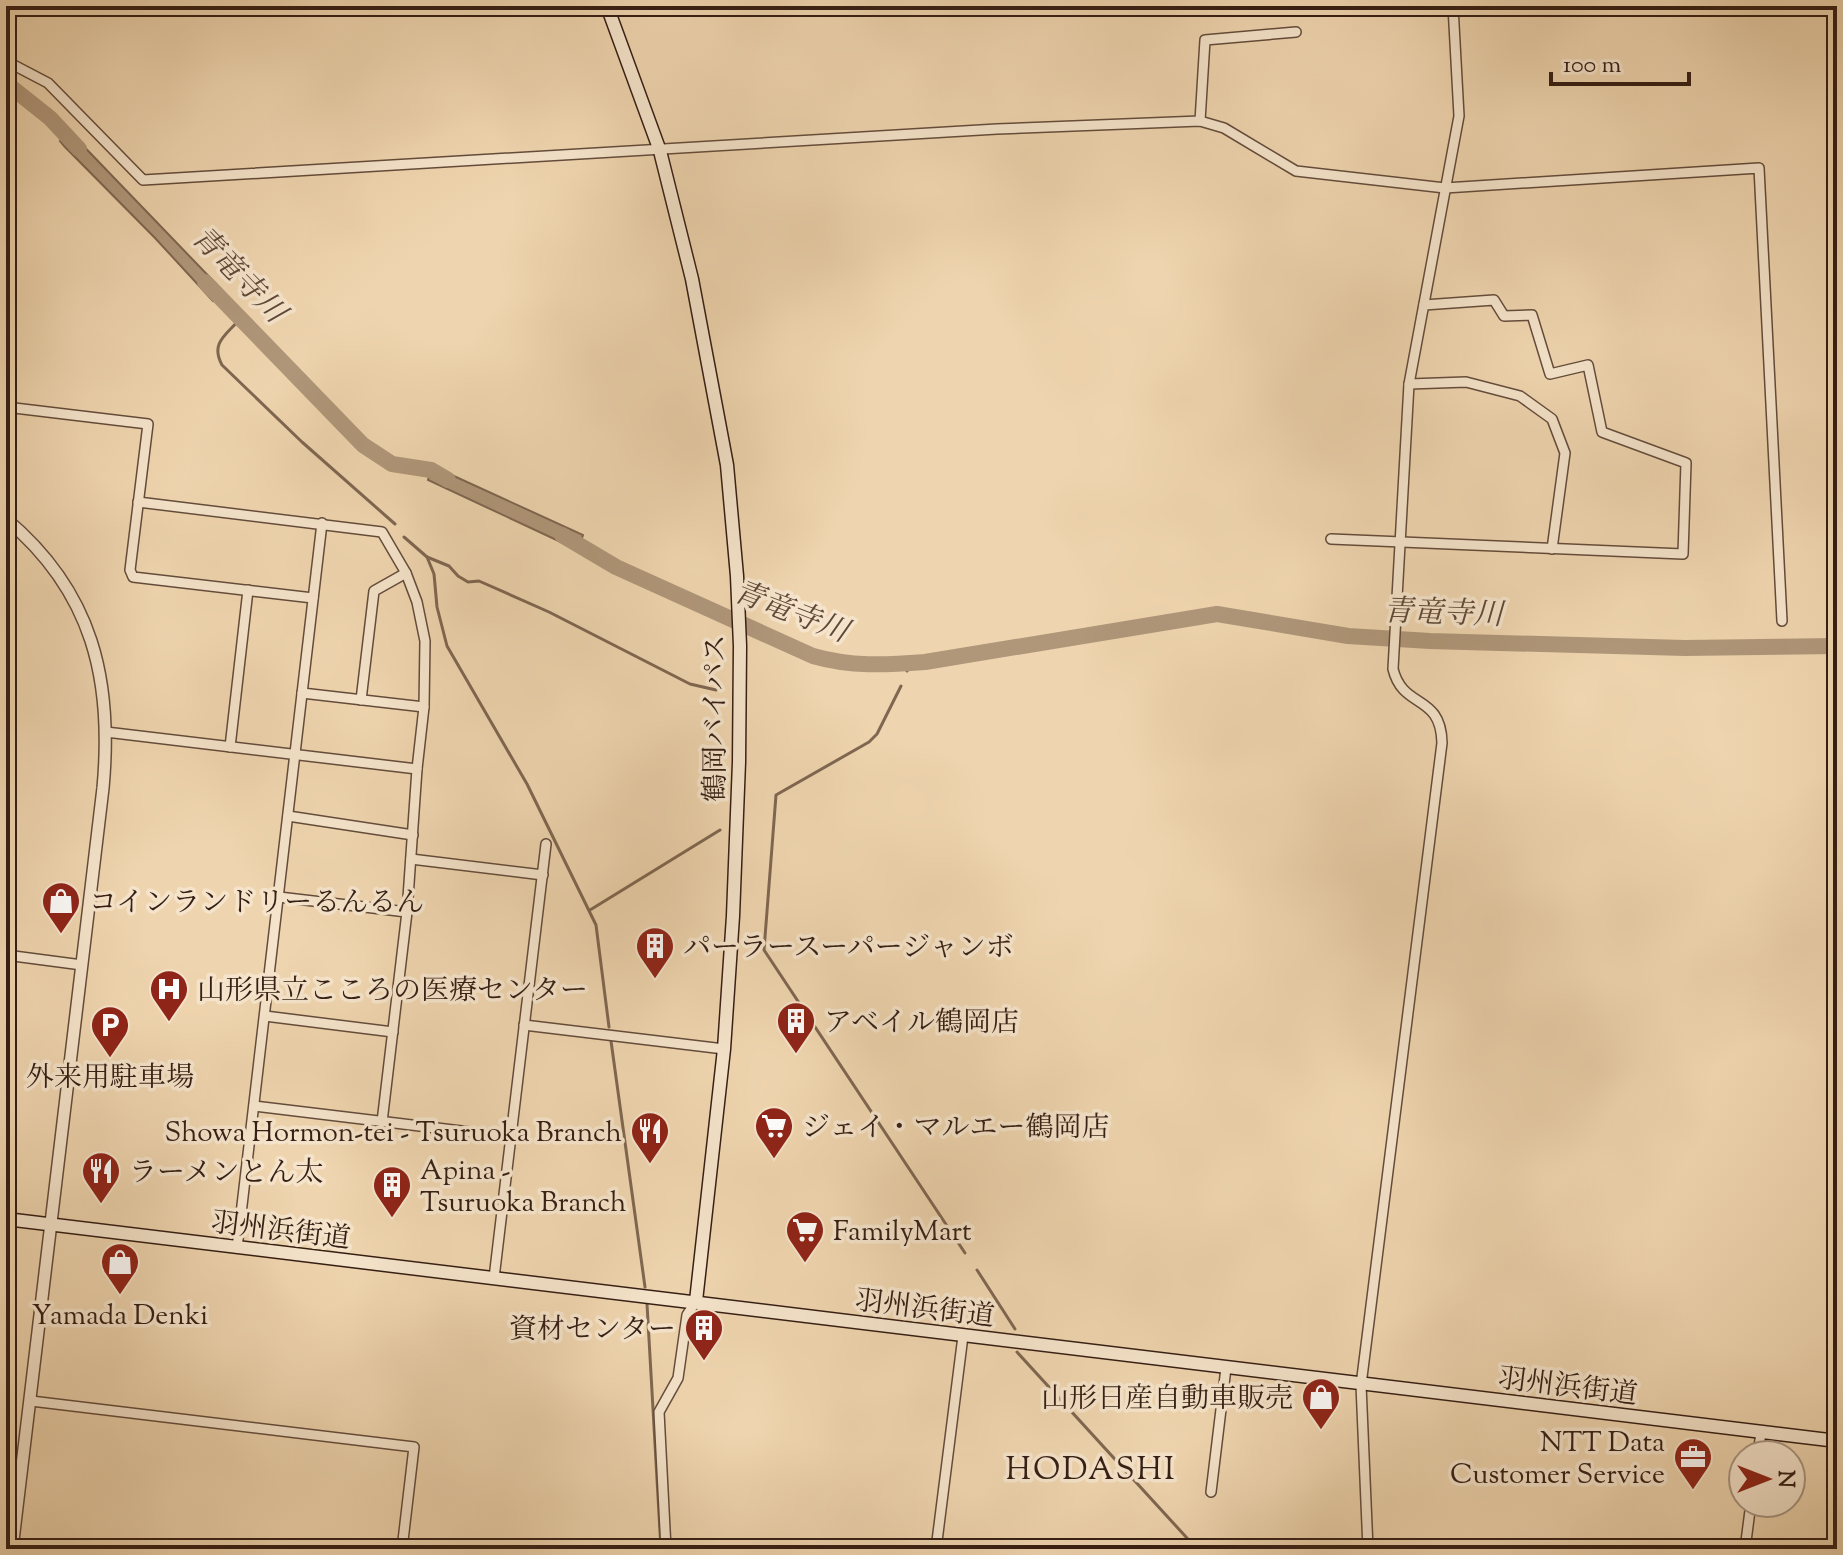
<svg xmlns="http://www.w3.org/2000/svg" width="1843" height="1555" viewBox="0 0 1843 1555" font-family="'Sorts Mill Goudy','Noto Serif JP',serif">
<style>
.water{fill:#b0977a;stroke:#7f6751;stroke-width:2}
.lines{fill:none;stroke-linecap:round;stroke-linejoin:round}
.stream{stroke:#7f6751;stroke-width:3}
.river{stroke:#b0977a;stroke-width:16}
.minor-casing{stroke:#644c3b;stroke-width:12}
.tertiary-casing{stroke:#644c3b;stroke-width:14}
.secondary-casing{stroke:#351e14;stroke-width:15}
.minor{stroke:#f5e4cb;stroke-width:9}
.tertiary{stroke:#f5e4cb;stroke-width:11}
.secondary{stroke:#f5e4cb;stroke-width:12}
.labels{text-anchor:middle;stroke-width:7;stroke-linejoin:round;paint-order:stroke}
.street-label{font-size:28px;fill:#351e14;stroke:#f5e4cb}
.poi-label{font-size:28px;fill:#351e14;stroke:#f5e4cb;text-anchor:start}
.water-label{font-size:30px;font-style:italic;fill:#604838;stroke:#f5e4cb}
.quarter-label{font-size:32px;letter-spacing:2px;fill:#351e14;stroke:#f5e4cb}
</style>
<rect width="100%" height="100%" fill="#efd5af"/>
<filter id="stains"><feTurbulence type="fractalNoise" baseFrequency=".0025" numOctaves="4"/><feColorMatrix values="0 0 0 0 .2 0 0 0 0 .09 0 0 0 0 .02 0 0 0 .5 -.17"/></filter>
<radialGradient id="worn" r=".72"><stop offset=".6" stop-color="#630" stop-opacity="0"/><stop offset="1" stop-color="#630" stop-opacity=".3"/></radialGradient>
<g class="water">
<polygon points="70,132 223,291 213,301 155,238 65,147 60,141"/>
<polygon points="432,466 583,535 578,550 428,480"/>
</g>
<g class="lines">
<g class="stream">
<path d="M240,319C226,335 210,343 222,365L302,442L395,524"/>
<polyline points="404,537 427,557 449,566 458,576 468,582 479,581 549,612 690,684 716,690"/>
<polyline points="427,557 434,574 437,607 447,646 527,784 596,925 609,1027"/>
<polyline points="907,671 911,663"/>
<polyline points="901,686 877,734 869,742 776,795 764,950 965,1253"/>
<polyline points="590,910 720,830"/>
<polyline points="611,1041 645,1287"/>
<polyline points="977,1270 1015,1329"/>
<polyline points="647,1304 661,1549"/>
<polyline points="1017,1352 1197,1549"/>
</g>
<g class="river">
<polyline points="6,83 50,118 79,149"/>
<polyline points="205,282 363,445 392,464 431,470 448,480"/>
<path d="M562,535L616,567L813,656C851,667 886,665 925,662L1217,614L1348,636L1430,641L1685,648L1837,646"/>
</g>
<g class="minor-casing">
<g id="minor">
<polyline points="6,61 48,83 143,180 997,129 1200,121 1224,128 1296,171 1445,188 1759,168 1782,621"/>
<polyline points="1200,121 1205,40 1296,32"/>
<polyline points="1409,384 1466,382 1520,396 1552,419 1565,453 1552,549"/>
<polyline points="6,407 148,424 130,570 133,577 313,598"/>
<polyline points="138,502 382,532 406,573 417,602 425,641 424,707 417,769 407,912 382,1122"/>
<polyline points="1331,539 1683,554 1686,463 1602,432 1588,365 1550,374 1532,315 1504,316 1494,300 1424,305"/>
<polyline points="302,693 424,707"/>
<polyline points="361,700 374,591 406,573"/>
<polyline points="106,732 417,769"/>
<polyline points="230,747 248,590"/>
<polyline points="288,816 413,835"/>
<polyline points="411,859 543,875"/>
<polyline points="279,897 407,912"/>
<polyline points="6,955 82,965"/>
<polyline points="265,1016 393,1032"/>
<polyline points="524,1025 724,1049"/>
<polyline points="254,1106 511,1137"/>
<polyline points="237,1248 322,523"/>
<polyline points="494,1278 546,844"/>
<polyline points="31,1401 414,1447 402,1549"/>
<polyline points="1758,1455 1761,1432"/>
<polyline points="1211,1492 1226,1368"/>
<polyline points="666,1549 659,1412 678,1378 687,1315 696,1301"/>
<polyline points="936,1549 963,1336"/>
<path d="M1368,1549L1361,1385L1442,743C1441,693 1403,710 1393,669L1409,384L1459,116L1453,6"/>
<polyline points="1745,1549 1751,1503"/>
</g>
</g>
<g class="tertiary-casing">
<path id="tertiary" d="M6,519C93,592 113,680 103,788L12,1549"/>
</g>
<g class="secondary-casing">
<g id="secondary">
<polyline points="607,6 660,151 692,279 727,465 737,576 740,646 739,762 733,916 724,1049 696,1301"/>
<polyline points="6,1219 1837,1441"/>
</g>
</g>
<use href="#minor" class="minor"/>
<use href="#tertiary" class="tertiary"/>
<use href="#secondary" class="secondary"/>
</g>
<defs>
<g id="shop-pin" transform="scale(2)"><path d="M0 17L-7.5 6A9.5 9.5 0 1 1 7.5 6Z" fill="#8f2418" stroke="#f5e4cb"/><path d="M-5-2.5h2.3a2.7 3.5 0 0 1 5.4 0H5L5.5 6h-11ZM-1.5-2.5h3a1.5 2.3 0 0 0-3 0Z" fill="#fff"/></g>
<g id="building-pin" transform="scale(2)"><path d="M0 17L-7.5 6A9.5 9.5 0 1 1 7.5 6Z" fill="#8f2418" stroke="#f5e4cb"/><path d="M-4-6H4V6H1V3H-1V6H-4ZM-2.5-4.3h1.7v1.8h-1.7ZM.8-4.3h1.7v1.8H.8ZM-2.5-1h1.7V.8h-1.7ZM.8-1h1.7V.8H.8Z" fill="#fff"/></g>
<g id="hospital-pin" transform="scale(2)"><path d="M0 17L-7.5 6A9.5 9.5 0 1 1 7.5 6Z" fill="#8f2418" stroke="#f5e4cb"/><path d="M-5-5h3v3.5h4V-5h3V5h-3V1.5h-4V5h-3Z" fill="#fff"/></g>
<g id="parking-pin" transform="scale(2)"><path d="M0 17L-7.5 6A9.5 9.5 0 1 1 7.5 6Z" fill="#8f2418" stroke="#f5e4cb"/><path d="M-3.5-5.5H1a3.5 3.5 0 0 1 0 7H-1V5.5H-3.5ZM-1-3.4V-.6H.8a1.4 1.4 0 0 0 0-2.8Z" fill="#fff"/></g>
<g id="supermarket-pin" transform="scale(2)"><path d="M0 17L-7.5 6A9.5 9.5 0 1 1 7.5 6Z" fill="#8f2418" stroke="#f5e4cb"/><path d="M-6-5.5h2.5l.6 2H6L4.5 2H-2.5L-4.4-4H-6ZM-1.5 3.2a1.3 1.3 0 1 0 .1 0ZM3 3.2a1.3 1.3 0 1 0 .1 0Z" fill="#fff"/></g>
<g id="restaurant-pin" transform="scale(2)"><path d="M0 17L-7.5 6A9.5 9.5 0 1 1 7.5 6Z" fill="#8f2418" stroke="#f5e4cb"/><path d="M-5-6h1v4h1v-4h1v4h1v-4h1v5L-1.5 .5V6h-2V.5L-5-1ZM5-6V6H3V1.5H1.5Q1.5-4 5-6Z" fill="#fff"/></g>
<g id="office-pin" transform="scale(2)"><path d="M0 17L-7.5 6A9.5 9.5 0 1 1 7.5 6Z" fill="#8f2418" stroke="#f5e4cb"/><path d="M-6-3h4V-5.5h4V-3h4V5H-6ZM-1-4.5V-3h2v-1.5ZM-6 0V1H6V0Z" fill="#fff"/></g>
</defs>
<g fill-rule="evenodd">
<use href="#shop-pin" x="61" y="901"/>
<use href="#building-pin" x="655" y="946"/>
<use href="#hospital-pin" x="169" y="989"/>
<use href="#building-pin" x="796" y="1021"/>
<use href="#parking-pin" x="110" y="1025"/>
<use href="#supermarket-pin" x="774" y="1126"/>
<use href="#restaurant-pin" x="650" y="1131"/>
<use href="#restaurant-pin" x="101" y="1171"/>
<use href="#building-pin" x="392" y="1185"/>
<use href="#supermarket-pin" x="805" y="1230"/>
<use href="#shop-pin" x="120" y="1262"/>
<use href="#building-pin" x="704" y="1328"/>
<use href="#shop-pin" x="1321" y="1397"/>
<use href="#office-pin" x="1693" y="1457"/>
</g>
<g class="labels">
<g class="street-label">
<text transform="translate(714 718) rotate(-90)" y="10">鶴岡バイパス</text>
<text transform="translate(281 1229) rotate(7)" y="10">羽州浜街道</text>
<text transform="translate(925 1307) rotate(7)" y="10">羽州浜街道</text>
<text transform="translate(1568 1385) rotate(7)" y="10">羽州浜街道</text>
</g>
<g class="poi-label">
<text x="89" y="911">コインランドリーるんるん</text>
<text x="683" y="956">パーラースーパージャンボ</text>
<text x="197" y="999">山形県立こころの医療センター</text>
<text x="824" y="1031">アベイル鶴岡店</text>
<text x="110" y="1086" text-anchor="middle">外来用駐車場</text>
<text x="802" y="1136">ジェイ・マルエー鶴岡店</text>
<text x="622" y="1141" text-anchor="end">Showa Hormon-tei - Tsuruoka Branch</text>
<text x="420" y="1179">Apina -<tspan x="420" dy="32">Tsuruoka Branch</tspan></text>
<text x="129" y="1181">ラーメンとん太</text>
<text x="833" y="1240">FamilyMart</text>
<text x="120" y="1324" text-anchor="middle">Yamada Denki</text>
<text x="676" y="1338" text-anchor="end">資材センター</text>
<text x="1293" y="1407" text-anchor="end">山形日産自動車販売</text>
<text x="1665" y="1451" text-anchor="end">NTT Data<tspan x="1665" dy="32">Customer Service</tspan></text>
</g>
<g class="water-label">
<text transform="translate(239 274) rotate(46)" y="10">青竜寺川</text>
<text transform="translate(791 611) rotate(21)" y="10">青竜寺川</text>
<text transform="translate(1443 612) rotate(2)" y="10">青竜寺川</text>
</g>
<g class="quarter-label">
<text x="1091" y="1479">HODASHI</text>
</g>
</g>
<rect width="1843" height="1555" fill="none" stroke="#efd5af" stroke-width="32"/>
<rect x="8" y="8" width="1827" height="1539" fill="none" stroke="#351e14" stroke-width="4"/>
<rect x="16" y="16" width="1811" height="1523" fill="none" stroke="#351e14" stroke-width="2"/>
<g transform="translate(1767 1479) rotate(90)"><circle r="38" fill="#f5e4cb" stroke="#a89582" stroke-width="2"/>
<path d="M0-6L14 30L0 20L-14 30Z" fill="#8f2418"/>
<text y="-12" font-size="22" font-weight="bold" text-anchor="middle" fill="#351e14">N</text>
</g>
<path d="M1551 72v12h138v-12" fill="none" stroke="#351e14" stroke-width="4"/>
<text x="1563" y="72" font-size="24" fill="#351e14" stroke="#f5e4cb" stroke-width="6" paint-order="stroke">100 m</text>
<rect width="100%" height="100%" filter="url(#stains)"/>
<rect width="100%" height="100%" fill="url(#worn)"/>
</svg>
